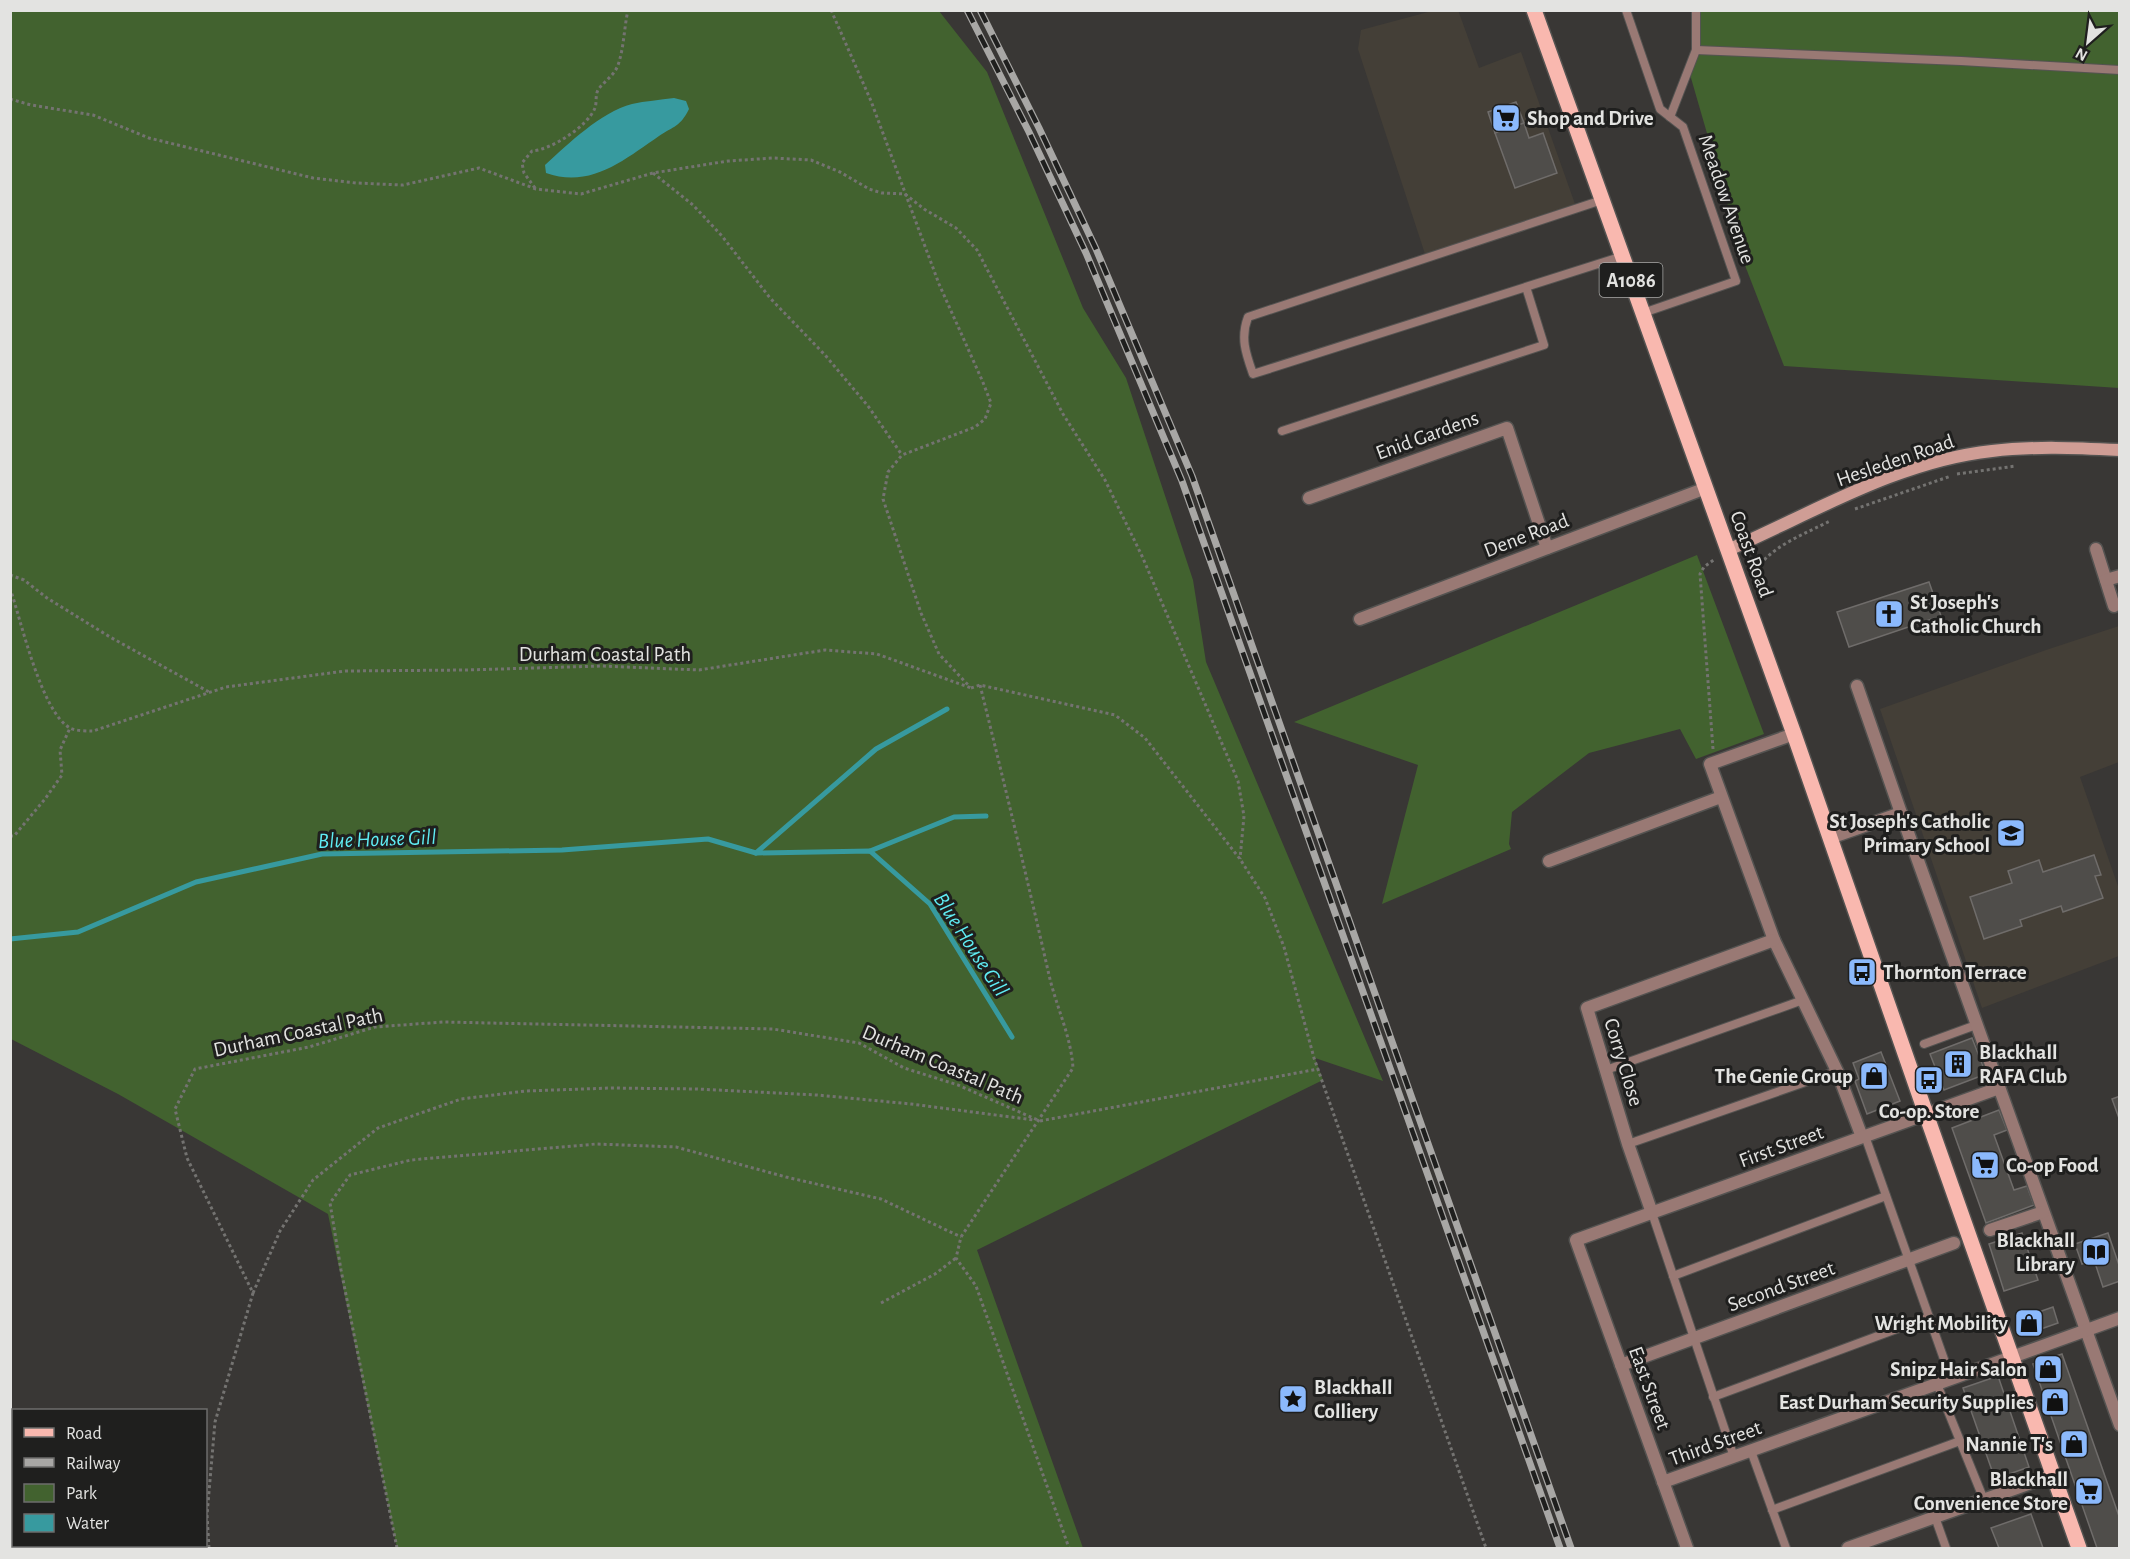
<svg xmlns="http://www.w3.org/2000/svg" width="2130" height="1559" viewBox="0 0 2130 1559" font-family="'Alegreya Sans',sans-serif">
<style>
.built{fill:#443f37}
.green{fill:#42622f}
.water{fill:#379a9f}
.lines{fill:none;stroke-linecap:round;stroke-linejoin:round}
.stream{stroke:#379a9f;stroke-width:5}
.building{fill:#4f4d4a;stroke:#6f6c6a;stroke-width:1.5}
.service-casing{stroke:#545351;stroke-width:10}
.minor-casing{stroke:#545351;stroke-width:15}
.tertiary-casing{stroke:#545351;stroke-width:15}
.secondary-casing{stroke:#545351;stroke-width:15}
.primary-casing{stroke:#545351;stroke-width:18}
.path{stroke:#747371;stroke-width:3;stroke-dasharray:3 3;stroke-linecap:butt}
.service{stroke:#997974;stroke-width:8}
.minor{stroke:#997974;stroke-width:12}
.tertiary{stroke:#997974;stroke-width:12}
.secondary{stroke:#cf9d95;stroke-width:12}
.primary{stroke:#f9b8af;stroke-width:15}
.rail-casing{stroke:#a8a7a5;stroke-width:7}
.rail{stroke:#1f1f1e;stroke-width:4.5;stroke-dasharray:14;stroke-linecap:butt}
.labels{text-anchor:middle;stroke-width:6;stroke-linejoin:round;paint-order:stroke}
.shield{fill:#1f1f1e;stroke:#a8a8a6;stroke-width:1.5}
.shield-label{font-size:20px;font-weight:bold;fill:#e3e3e1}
.poi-label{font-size:21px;font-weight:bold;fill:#e3e3e1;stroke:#1f1f1e;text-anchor:end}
.street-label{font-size:21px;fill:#e3e3e1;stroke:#1f1f1e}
.water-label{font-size:22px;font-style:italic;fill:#5fecf3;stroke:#1f1f1e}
</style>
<rect width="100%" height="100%" fill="#393735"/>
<g class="built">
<polygon points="1458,10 1479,68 1521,52 1575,204 1425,254 1358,49 1361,30 1432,11"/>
<polygon points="2119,626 2119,762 2080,777 2119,889 2119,956 1982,1008 1880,709 2046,650"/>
</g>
<g class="green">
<polygon points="10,11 939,11 987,72 1083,308 1126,378 1193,580 1206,662 1383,1081 1315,1058 1323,1080 977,1250 1083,1548 397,1548 328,1214 118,1094 11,1039"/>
<polygon points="1691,11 2119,11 2119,388 1784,366 1746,268 1691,78"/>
<polygon points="1697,555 1764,734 1696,759 1680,729 1589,753 1512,812 1509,844 1511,849 1382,904 1418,765 1294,722"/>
</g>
<path class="water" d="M674,98L686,101L689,109C680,127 674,126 659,136C624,160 590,189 546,173L545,165C568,144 601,112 632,104C645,101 660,100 674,98Z"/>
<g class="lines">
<g class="stream">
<polyline points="870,851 954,817 986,816"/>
<polyline points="756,853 876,749 947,709"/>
<polyline points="10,939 78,932 196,882 322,854 562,850 708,839 756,853 870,851 930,904 1012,1037"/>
</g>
</g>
<g class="building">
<polygon points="1516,102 1524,123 1495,133 1488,112"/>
<polygon points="1524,123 1529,138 1543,133 1557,173 1515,188 1495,133"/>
<polygon points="1929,582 1941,616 1849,647 1837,612"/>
<polygon points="2094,855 2101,875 2095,876 2103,898 2063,912 2061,906 2020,920 2022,926 1984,939 1970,897 2012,883 2008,871 2039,860 2043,872"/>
<polygon points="1972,1038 1986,1074 1944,1090 1930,1054"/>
<polygon points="1881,1052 1900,1101 1867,1114 1855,1081 1859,1079 1853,1063"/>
<polygon points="2120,1096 2120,1121 2112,1099"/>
<polygon points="1999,1110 2007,1130 1994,1135 2014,1190 2027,1186 2034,1205 1986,1223 1952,1128"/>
<polygon points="2022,1233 2038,1280 2004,1291 1989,1244"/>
<polygon points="2108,1233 2120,1268 2120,1281 2103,1287 2094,1260 2082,1264 2075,1244"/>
<polygon points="2053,1307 2058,1323 2021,1336 2016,1320"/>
<polygon points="2062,1354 2120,1519 2120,1548 2097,1548 2033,1364"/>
<polygon points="1998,1376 2029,1467 1995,1479 1963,1388"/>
<polygon points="2031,1514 2043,1548 1999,1548 1991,1528"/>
</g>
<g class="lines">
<g class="service-casing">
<g id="service">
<polyline points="1626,10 1660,109 1683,127 1736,281 1643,313"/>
<polyline points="1696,50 1961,61 2120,70"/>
<polyline points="1670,117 1696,50 1696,10"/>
<path d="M1602,200L1248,317C1240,338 1246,354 1253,374L1623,256"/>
<polyline points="1282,431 1544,345 1526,287"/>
<polyline points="1924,1044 1976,1025"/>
<polyline points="1606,1070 1803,1000"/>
<polyline points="1865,1136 1951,1379"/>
<polyline points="1628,1144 1837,1071"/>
<polyline points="1652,1213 1734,1457"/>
<polyline points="1673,1276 1886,1196"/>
<polyline points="1937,1384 1984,1500"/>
<polyline points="1713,1397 1929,1317"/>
<polyline points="1751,1451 1786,1548"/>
<polyline points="1772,1510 1960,1441"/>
<polyline points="1935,1517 1946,1548"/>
</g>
</g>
<g class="minor-casing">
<g id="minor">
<polyline points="1309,498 1507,428 1547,548"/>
<polyline points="2096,549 2114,606"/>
<polyline points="2106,580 2120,576"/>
<polyline points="1360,619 1706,488"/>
<polyline points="1857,686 1901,813 2120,1425"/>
<polyline points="1794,734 1710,764 1774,940 1837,1071 1862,1137"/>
<polyline points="1830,838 1901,813"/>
<polyline points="1549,861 1721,797"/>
<polyline points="1652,1213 1628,1144 1587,1008 1774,940"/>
<polyline points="1990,1230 2043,1212"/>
<polyline points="1621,1365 1954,1243"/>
<polyline points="1663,1482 2012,1357"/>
<polyline points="1687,1548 1576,1240 1999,1088"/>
<polyline points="1848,1548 2053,1475"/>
</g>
</g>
<g class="tertiary-casing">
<polyline id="tertiary" points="2012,1357 2120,1318"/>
</g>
<g class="secondary-casing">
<path id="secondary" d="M1728,550C1813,513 1898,461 1992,451C2034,446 2077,448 2120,450"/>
</g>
<g class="primary-casing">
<polyline id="primary" points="1534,10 1794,734 1926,1114 2079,1548"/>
</g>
<g class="path">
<polyline points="831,10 871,101 939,284 982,380 991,403 985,419 975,427 902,455 888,472 883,499 921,613 939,654 970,687"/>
<polyline points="10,99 31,105 93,115 149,138 313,178 356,183 403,185 479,168 536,189 581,194 653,173 728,161 773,158 811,160 840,172 869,189 882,193 905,194 924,209 956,228 977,250 1063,414 1105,480 1142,556 1238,781 1244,816 1240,859"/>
<polyline points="653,173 693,205 722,236 770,298 825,355 868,406 902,455"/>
<path d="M535,188L524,173L522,163L532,151C551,150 588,126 595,108C597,102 595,96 598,90C604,81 614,76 618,65C624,48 624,28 628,10"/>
<polyline points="1957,474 2016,466"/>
<polyline points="1855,509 1951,476"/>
<polyline points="10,575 24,580 47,598 110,637 209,692"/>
<path d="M1755,575C1763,549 1807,533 1830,521"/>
<path d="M10,588C21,620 41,712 70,728C76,731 86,731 93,731L226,687L345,671L466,670L602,666L699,670L825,650L877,654L971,688"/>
<path d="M980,685C1004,782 1027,878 1049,975C1056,1006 1071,1036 1073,1068L961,1237L956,1258L976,1286L1069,1548"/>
<polyline points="971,688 980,685 1115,715 1145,738 1240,859 1265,898 1284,947 1314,1058 1486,1548"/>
<polyline points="1713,749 1700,574 1704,567 1715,559"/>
<polyline points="10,836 14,836 45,799 62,775 60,750 70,728"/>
<polyline points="1040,1121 1318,1069"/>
<polyline points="253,1293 280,1231 313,1180 378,1128 461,1099 526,1091 611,1088 697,1089 817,1095 911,1104 1034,1120"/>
<polyline points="881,1303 935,1274 956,1258"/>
<polyline points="209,1548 207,1515 215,1422 253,1293 187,1158 175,1109 195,1069 309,1047 375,1027 443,1022 773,1029 859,1043 904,1068 958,1085 1040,1121"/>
<polyline points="397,1548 341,1270 330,1203 350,1175 411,1160 596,1144 676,1147 786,1177 881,1199 961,1237"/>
</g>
<use href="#service" class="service"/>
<use href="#minor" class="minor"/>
<use href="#tertiary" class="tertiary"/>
<use href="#secondary" class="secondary"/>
<use href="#primary" class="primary"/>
<g class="rail-casing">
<g id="rail">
<polyline points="967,10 1029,132 1086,253 1182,481 1560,1548"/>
<polyline points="980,10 1039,128 1096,249 1192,476 1571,1548"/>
</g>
</g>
<use href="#rail" class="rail"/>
</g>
<defs>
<g id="supermarket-square" transform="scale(1.5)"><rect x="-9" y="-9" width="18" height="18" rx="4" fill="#8bb9fc" stroke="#1f1f1e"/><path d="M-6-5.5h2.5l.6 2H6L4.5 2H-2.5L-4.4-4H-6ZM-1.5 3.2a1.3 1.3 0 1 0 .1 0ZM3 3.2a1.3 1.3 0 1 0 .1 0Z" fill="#111"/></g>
<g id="church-square" transform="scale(1.5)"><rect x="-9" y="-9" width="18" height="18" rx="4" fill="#8bb9fc" stroke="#1f1f1e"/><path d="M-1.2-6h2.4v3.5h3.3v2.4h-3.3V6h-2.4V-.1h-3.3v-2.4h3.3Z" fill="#111"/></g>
<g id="school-square" transform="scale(1.5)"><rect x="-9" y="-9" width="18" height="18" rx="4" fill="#8bb9fc" stroke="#1f1f1e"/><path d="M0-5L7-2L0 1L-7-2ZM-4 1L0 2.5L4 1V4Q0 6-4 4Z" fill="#111"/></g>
<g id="bus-square" transform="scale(1.5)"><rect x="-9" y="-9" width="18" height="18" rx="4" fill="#8bb9fc" stroke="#1f1f1e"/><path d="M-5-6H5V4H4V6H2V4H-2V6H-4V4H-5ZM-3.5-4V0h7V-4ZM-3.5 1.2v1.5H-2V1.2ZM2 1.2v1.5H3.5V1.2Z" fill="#111"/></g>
<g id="building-square" transform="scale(1.5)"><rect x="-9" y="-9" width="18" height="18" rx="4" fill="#8bb9fc" stroke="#1f1f1e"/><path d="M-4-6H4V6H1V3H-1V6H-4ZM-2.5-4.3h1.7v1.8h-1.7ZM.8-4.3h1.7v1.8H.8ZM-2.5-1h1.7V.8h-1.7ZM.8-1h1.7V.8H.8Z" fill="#111"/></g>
<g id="shop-square" transform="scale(1.5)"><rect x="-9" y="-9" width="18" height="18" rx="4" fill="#8bb9fc" stroke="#1f1f1e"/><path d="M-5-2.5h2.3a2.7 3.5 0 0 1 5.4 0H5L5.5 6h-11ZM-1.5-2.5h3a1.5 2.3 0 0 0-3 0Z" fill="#111"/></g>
<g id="library-square" transform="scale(1.5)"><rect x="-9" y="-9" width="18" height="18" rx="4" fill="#8bb9fc" stroke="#1f1f1e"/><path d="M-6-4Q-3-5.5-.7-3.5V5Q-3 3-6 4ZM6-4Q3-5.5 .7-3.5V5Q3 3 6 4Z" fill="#111"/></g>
<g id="sight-square" transform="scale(1.5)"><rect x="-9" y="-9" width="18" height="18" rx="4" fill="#8bb9fc" stroke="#1f1f1e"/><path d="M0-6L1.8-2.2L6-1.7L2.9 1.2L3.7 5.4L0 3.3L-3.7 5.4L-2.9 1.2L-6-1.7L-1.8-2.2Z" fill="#111"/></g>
</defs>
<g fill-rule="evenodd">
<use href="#supermarket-square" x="1506" y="118"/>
<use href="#church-square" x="1889" y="614"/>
<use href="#school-square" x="2011" y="833"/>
<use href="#bus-square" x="1862" y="972"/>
<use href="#building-square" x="1958" y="1064"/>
<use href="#shop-square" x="1874" y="1076"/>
<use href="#bus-square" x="1929" y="1080"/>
<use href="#supermarket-square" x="1985" y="1165"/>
<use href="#library-square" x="2096" y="1252"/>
<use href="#shop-square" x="2029" y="1323"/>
<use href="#shop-square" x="2048" y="1369"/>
<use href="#sight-square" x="1293" y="1399"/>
<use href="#shop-square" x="2055" y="1402"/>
<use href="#shop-square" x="2074" y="1444"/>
<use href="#supermarket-square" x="2089" y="1491"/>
</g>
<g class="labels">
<rect class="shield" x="1599.5" y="263" width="63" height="34" rx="4.5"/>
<g class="shield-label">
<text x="1631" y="287">A1086</text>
</g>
<g class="poi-label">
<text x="1527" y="125" text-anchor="start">Shop and Drive</text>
<text x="1910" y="609" text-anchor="start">St Joseph's<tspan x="1910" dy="24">Catholic Church</tspan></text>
<text x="1990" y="828">St Joseph's Catholic<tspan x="1990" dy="24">Primary School</tspan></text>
<text x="1883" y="979" text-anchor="start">Thornton Terrace</text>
<text x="1979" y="1059" text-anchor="start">Blackhall<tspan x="1979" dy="24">RAFA Club</tspan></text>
<text x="1853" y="1083">The Genie Group</text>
<text x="1929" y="1118" text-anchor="middle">Co-op. Store</text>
<text x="2006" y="1172" text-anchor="start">Co-op Food</text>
<text x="2075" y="1247">Blackhall<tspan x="2075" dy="24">Library</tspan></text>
<text x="2008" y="1330">Wright Mobility</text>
<text x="2027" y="1376">Snipz Hair Salon</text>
<text x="1314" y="1394" text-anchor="start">Blackhall<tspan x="1314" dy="24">Colliery</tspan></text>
<text x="2034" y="1409">East Durham Security Supplies</text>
<text x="2053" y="1451">Nannie T's</text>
<text x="2068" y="1486">Blackhall<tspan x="2068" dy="24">Convenience Store</tspan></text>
</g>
<g class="street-label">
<text transform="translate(1727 199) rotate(71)" y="7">Meadow Avenue</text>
<text transform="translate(1427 435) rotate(-20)" y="7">Enid Gardens</text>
<text transform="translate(1895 460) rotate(-19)" y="7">Hesleden Road</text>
<text transform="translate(1526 535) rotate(-21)" y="7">Dene Road</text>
<text transform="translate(1752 554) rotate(70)" y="7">Coast Road</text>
<text x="605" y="661">Durham Coastal Path</text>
<text transform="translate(298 1032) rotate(-12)" y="7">Durham Coastal Path</text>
<text transform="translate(1624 1062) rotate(73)" y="7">Corry Close</text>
<text transform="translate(943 1064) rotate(23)" y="7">Durham Coastal Path</text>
<text transform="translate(1781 1146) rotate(-20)" y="7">First Street</text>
<text transform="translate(1781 1286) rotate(-20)" y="7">Second Street</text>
<text transform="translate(1650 1388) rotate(70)" y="7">East Street</text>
<text transform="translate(1715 1443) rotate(-20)" y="7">Third Street</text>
</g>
<g class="water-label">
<text transform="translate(377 838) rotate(-2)" y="8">Blue House Gill</text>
<text transform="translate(972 944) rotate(57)" y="8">Blue House Gill</text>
</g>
</g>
<rect width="2130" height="1559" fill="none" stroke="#e3e3e1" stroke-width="24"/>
<rect x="12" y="1409" width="195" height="138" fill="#1f1f1e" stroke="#6d6d6c" stroke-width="1.5"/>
<rect x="24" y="1428" width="30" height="9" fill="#f9b8af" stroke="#6d6d6c" stroke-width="1.5"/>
<text x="66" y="1439" font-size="18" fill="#e3e3e1">Road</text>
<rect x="24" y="1458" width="30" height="9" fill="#a8a7a5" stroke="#6d6d6c" stroke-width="1.5"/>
<text x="66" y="1469" font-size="18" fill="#e3e3e1">Railway</text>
<rect x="24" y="1484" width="30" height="18" fill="#42622f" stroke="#6d6d6c" stroke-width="1.5"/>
<text x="66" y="1499" font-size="18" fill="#e3e3e1">Park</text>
<rect x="24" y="1514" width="30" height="18" fill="#379a9f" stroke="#6d6d6c" stroke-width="1.5"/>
<text x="66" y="1529" font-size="18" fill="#e3e3e1">Water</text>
<g transform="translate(2088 42) rotate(208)" stroke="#1f1f1e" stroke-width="4.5" paint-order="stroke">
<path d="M0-4.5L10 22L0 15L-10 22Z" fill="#e3e3e1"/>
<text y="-9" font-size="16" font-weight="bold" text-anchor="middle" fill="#e3e3e1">N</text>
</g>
</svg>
